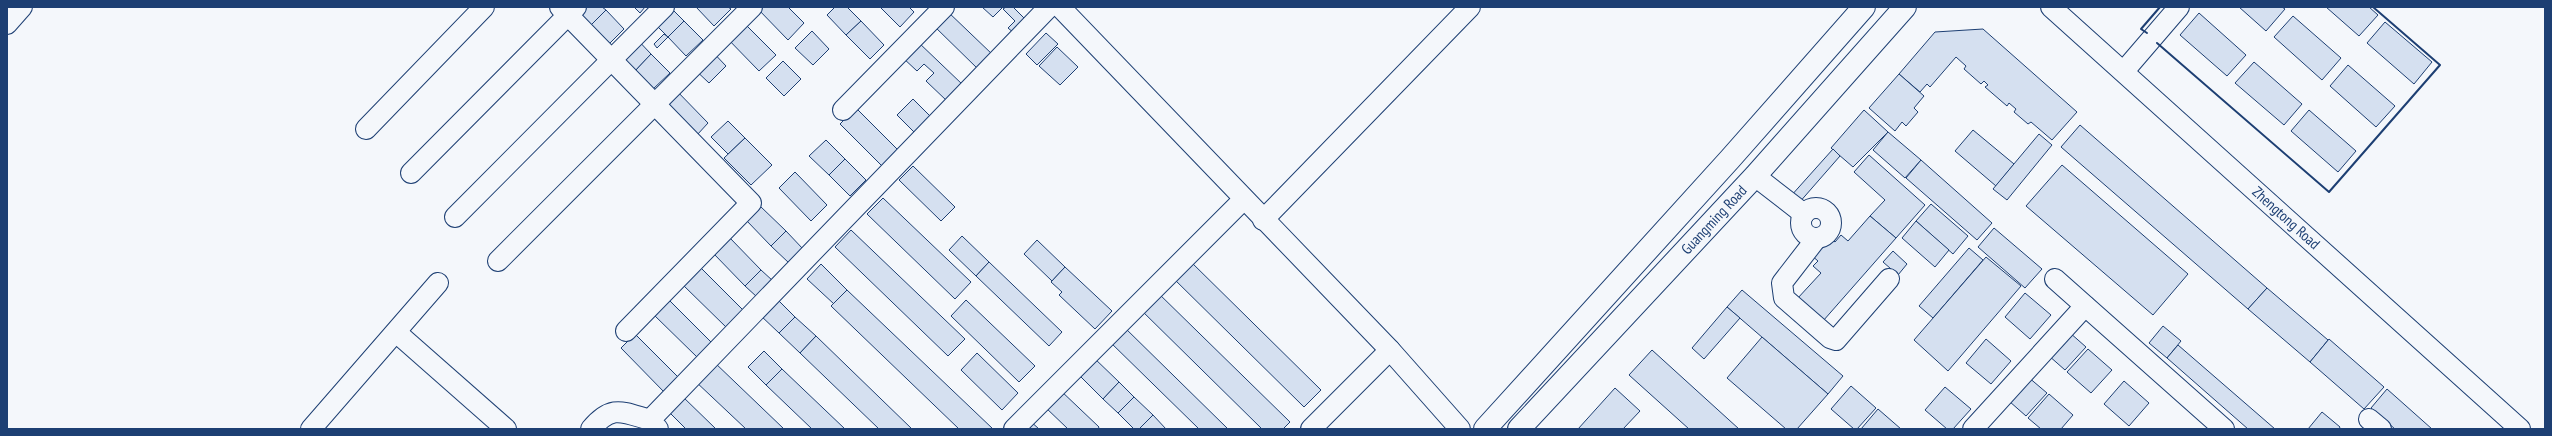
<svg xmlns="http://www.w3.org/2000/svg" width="2552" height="436" viewBox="0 0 2552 436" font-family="'PT Sans Narrow',sans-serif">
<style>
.building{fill:#d5e0f0;stroke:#1d3f73}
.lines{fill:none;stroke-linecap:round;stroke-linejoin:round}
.minor-casing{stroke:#1d3f73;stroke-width:22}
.major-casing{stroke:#1d3f73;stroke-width:24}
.minor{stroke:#f4f7fb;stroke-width:20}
.major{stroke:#f4f7fb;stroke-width:22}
.wall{stroke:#1d3f73;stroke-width:2}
.labels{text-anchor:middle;stroke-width:3;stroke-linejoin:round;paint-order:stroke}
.street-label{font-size:15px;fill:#1d3f73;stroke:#f4f7fb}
</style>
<rect width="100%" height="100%" fill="#f4f7fb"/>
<g class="building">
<polygon points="570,7 602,7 606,10 589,27"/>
<polygon points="634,7 645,7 640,13"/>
<polygon points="670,7 684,21 668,37 649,18"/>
<polygon points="696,7 728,7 731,9 714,26"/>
<polygon points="756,7 788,7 804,23 788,40"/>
<polygon points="835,7 847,7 861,21 846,35 827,15"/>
<polygon points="880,7 909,7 914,12 900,27"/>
<polygon points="982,7 1003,7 993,17"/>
<polygon points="1006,7 1013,7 1026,20 1014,33 1008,28 1015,21 1003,9"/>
<polygon points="2239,7 2282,7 2285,9 2266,31"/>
<polygon points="2326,7 2369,7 2378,15 2359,36"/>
<polygon points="606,10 624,29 608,45 589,27"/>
<polygon points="946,10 993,55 979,70 932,24"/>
<polygon points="2199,13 2246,55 2227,76 2180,35"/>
<polygon points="2293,16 2341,58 2322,80 2274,37"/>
<polygon points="738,17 776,55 759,71 722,33"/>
<polygon points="684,21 703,40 686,56 668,37"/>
<polygon points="861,21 884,45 870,59 846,35"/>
<polygon points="2385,22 2432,62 2414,84 2367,43"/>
<polygon points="1983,29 2077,112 2052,140 2031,122 2028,124 2014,112 2016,109 2009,103 2007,106 1985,87 1988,85 1984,81 1981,84 1964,69 1966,66 1956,57 1930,87 1927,84 1920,92 1899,74 1935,32"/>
<polygon points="812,31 829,49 813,65 795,48"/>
<polygon points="1046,33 1058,44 1037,65 1026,54"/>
<polygon points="664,34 668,37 657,48 654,44"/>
<polygon points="633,35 651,54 635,71 616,51"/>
<polygon points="917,41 963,85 947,101 926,81 934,73 924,64 917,71 902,57"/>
<polygon points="708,47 726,66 709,83 690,65"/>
<polygon points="1057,47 1078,67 1060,85 1039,66"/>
<polygon points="651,54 670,73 653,89 635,71"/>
<polygon points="783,61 801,79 784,96 766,78"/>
<polygon points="2254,62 2302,104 2284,125 2235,83"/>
<polygon points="2348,65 2395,106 2376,127 2330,86"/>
<polygon points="1899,74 1924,96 1914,108 1918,112 1906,126 1902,122 1895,131 1869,108"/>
<polygon points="672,86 708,123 697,135 660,97"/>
<polygon points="913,99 935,121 919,137 897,115"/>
<polygon points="856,108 902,154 886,170 840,124"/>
<polygon points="1864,110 1888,132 1853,167 1831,148"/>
<polygon points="2309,110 2356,151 2338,172 2291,131"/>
<polygon points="728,121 745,138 728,154 711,137"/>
<polygon points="2080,125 2267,288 2248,309 2061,147"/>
<polygon points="1973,130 2014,164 1996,186 1955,151"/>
<polygon points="1888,132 1921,160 1905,178 1873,150"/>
<polygon points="2039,134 2052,145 2007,200 1993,189"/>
<polygon points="745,138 772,165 751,185 724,158"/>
<polygon points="826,140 845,159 829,175 809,156"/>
<polygon points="1833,149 1840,156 1798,204 1790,197"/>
<polygon points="1869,155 1925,205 1896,238 1870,216 1885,200 1854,172"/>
<polygon points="845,159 866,180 850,196 829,175"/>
<polygon points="1921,160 1992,223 1977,240 1906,178"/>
<polygon points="2062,165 2188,274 2153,315 2026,206"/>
<polygon points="913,166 955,207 941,221 899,180"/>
<polygon points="795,172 827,205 811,221 779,188"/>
<polygon points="883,198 971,282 955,299 867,214"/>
<polygon points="1931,204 1968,236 1953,254 1916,221"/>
<polygon points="760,206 786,231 771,246 746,220"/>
<polygon points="1870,216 1896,238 1823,321 1797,299 1821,273 1813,266 1818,261 1811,255 1828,236 1835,242 1841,235 1848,241"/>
<polygon points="1916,221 1949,250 1935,267 1902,238"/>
<polygon points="1994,228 2042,269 2025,288 1978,247"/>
<polygon points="851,230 965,339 948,356 835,247"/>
<polygon points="786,231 803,249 789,263 771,246"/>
<polygon points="962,236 989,262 976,276 949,250"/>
<polygon points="729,237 761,270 745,286 713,253"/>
<polygon points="1037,240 1065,267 1052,281 1024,254"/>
<polygon points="1969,248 1983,260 1933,318 1919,306"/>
<polygon points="1893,251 1907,264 1898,275 1883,262"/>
<polygon points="1986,257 2021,286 1948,371 1914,340"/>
<polygon points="1187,258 1321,390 1304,407 1170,275"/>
<polygon points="989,262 1062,332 1049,346 976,276"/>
<polygon points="821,264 847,290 834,304 807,279"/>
<polygon points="699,266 745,312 728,329 682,284"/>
<polygon points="1065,267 1112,311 1095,329 1059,295 1062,292 1051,282"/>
<polygon points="761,270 773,281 757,297 745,286"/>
<polygon points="2267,288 2328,340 2310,362 2248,309"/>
<polygon points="1154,289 1290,422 1283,429 1262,429 1137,306"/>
<polygon points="847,290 993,429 959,429 831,306"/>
<polygon points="1742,290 1843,376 1828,394 1727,307"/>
<polygon points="2025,293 2051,315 2030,339 2005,317"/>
<polygon points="776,298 795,317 779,333 760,315"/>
<polygon points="668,299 712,343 698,358 653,314"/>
<polygon points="966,300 1035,366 1019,382 951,316"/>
<polygon points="1727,307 1740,318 1704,359 1692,348"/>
<polygon points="795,317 816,336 800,353 779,333"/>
<polygon points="1122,325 1228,429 1199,429 1107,339"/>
<polygon points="2061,325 2086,347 2065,370 2040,348"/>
<polygon points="2163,326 2181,341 2167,358 2149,343"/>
<polygon points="635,334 680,379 666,394 621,348"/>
<polygon points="816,336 912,429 879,429 800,353"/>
<polygon points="1762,337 1828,394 1797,429 1786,429 1727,378"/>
<polygon points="1986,339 2011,361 1991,384 1966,363"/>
<polygon points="2329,339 2384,387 2364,409 2310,362"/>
<polygon points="2178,345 2275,429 2248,429 2167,358"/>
<polygon points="2088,349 2112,370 2091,393 2067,372"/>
<polygon points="1652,350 1739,429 1689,429 1629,375"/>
<polygon points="764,351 782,369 766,385 748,367"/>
<polygon points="977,353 1018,393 1002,410 961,370"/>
<polygon points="1092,356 1119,382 1103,399 1076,372"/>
<polygon points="713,361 784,429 746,429 694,380"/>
<polygon points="782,369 845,429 812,429 766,385"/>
<polygon points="2021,371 2047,393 2026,416 2001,394"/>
<polygon points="2124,381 2149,403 2129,426 2104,404"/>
<polygon points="1119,382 1134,397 1118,413 1103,399"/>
<polygon points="1851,386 1876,408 1857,429 1854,429 1831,409"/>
<polygon points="1945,387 1971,409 1953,429 1947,429 1925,410"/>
<polygon points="1615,388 1640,411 1623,429 1578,429"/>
<polygon points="1059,389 1099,427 1098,429 1068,429 1044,406"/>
<polygon points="2387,389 2432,429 2395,429 2371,408"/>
<polygon points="2049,394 2073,415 2061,429 2041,429 2028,418"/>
<polygon points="681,395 716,429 686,429 667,410"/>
<polygon points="1134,397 1153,415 1139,429 1134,429 1118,413"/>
<polygon points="1878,409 1901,429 1861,429"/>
<polygon points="2322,412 2340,427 2339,429 2308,429"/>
<polygon points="1153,415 1166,429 1139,429"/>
<polygon points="1029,420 1039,429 1020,429"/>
</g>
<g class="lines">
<g class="minor-casing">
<g id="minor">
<polyline points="560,7 751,203 626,331"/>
<polyline points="1060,7 1390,350 1460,429"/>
<polyline points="2051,7 2520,429"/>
<polyline points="7,24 22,7"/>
<polyline points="2124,71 2179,7"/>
<polyline points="843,110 944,7"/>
<polyline points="366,129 484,7"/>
<polyline points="411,173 576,7"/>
<polyline points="1755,176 1804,214"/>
<circle cx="1816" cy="223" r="15"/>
<polyline points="455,217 664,7"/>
<polyline points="1263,220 1470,7"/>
<polyline points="1816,239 1782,283 1784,298 1830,338 1836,340 1889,279"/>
<polyline points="498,261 752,7"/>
<polyline points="2055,279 2224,429"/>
<polyline points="397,333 506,429"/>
<polyline points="2369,419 2381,429"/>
<polyline points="311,429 438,283"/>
<path d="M591,429C612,404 622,412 650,420"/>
<polyline points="658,429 650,420 1049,7"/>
<polyline points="1014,429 1244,199"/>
<polyline points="1311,429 1390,350"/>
<polyline points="1973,429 2085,306"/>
</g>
</g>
<g class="major-casing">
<g id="major">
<polyline points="1485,429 1730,159 1864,7"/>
<polyline points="1519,429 1755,176 1905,7"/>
</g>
</g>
<use href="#minor" class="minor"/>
<use href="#major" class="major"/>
<g class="wall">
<polyline points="2147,33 2141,29 2160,7"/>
<polyline points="2157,43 2329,192 2440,65 2373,7"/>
</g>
</g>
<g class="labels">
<g class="street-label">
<text transform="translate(2286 218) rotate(42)" y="5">Zhengtong Road</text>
<text transform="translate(1714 220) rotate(-47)" y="5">Guangming Road</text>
</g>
</g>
<rect width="2552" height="436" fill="none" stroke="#1d3f73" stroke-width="16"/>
</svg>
